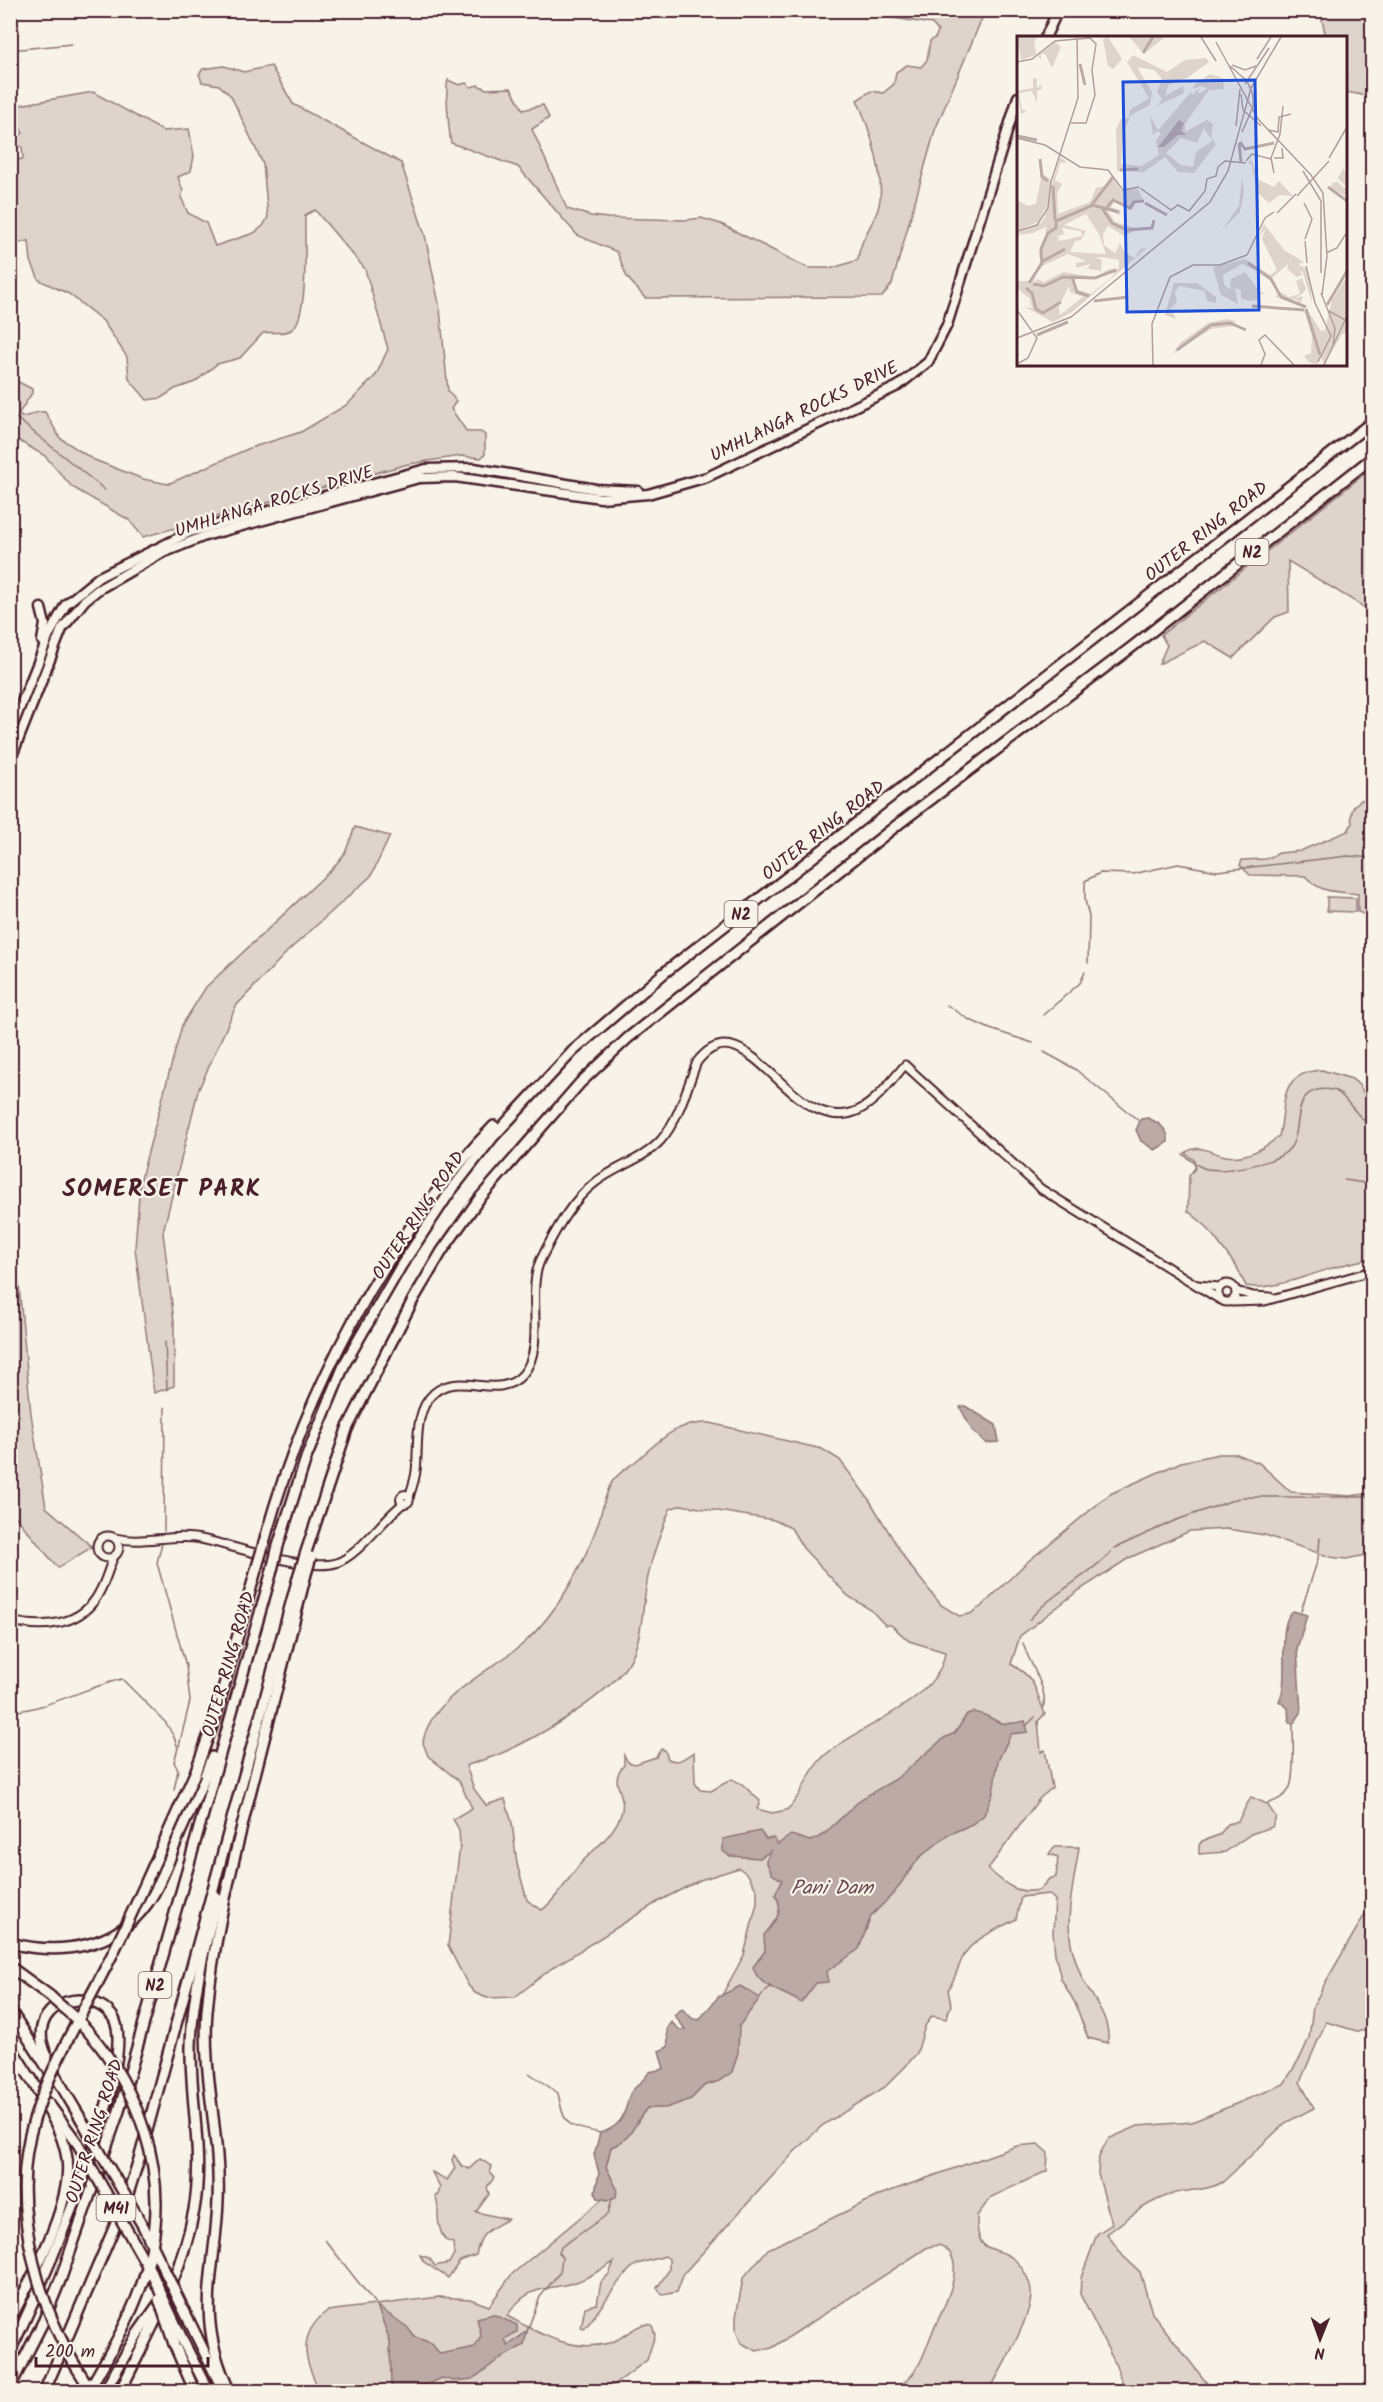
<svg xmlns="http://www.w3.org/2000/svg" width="1383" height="2402" viewBox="0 0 1383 2402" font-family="Kalam,sans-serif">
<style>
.green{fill:#ded4cc;stroke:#947a7c;stroke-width:1.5;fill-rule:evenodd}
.water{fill:#bcaaa7;stroke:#8e7275;stroke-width:1.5}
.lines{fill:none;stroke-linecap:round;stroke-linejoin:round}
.stream{stroke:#8e7275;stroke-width:1.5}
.minor-casing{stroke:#4a1f2b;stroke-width:11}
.major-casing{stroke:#4a1f2b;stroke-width:13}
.highway-casing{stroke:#4a1f2b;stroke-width:14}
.minor{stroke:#f7f3e8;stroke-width:7}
.major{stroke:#f7f3e8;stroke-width:8}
.highway{stroke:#f7f3e8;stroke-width:9}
.highway-bridge-casing{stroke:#4a1f2b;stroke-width:14;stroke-linecap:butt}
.highway-bridge{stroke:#f7f3e8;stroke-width:9}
.labels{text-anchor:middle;stroke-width:4.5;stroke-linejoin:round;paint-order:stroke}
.shield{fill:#f7f3e8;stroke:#7e5f64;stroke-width:1.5}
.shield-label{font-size:16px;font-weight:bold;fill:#4a1f2b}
.street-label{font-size:18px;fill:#4a1f2b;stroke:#f7f3e8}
.water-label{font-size:20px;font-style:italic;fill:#6c4950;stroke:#f7f3e8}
.district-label{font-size:24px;font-weight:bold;letter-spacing:1.5px;fill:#4a1f2b;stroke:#f7f3e8}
.inset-river{fill:none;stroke:#bcaaa7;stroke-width:3}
.inset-road{fill:none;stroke:#b29e9c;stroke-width:1.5}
.view{fill:#1d4ed8;fill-opacity:0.15;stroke:#1d4ed8;stroke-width:3}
.inset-edge{fill:none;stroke:#4a1f2b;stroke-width:3}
</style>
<rect width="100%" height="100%" fill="#f7f3e8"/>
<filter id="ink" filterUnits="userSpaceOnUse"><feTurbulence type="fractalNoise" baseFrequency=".0167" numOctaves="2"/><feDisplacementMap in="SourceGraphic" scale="12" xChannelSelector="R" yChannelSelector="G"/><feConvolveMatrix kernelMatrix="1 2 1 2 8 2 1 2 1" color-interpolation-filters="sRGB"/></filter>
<g filter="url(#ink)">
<g class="green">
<path d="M849,11H985L935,130L892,284L882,297L645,298L627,277L617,252L577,235L518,167L451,143C449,131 445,88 448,80L459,85L466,83L471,87L478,85L486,89L511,88L523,110L543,105L549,118L532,129L567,209L591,216L608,218L686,220L701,218L721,224L808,268H833L858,260C859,241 872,227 878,209C887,180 869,126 857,100L871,91L883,93L894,84L896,72L907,65L921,67L927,60L930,41L936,37L938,31L932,24Z"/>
<polygon points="1320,11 1372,11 1372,97 1346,92 1346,38 1326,37"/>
<path d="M271,66L293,104L401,163L425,235L440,309L448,391L456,401L451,409L467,432H481L485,435V454L481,458L461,456L408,464L143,537L129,520L72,487L45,456L11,436V378L32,389V393L19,413L21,417C30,417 36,410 45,412L60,438L92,459L143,479L168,484L250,448L301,432L348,404L376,375L388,349L365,269L315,210L305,215C304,237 310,318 291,330C282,335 273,331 263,333L240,358L217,364L195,382L175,389L161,398L147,400L129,379L127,357L103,321L69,294L39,280L31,261L29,241L19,243L11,215V165L14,160L23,159L22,147L11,142V138L16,139L23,133L19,126L20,105L93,92L163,131L189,129L194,156L191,171L178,177L183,191L181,197L188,213L206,223L215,246L254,233L263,226L268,217L263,164L231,96L219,85L202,82L199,74L203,69L224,66L244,72Z"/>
<polygon points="1372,468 1372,612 1288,561 1289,612 1275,617 1233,658 1205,641 1159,664 1167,645 1161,635"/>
<path d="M1372,797V924L1369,916L1358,912V894C1334,890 1323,895 1305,876L1250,875L1240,865L1242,860L1266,859L1279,853L1300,851L1348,831L1352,823C1349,807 1357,799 1372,797Z"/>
<polygon points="355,827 390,836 371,876 287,952 236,1006 198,1091 163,1232 174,1321 174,1386 154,1393 135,1248 140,1182 182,1025 206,987 332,869 345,853"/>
<polygon points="1327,897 1356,898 1356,912 1327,911"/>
<path d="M1322,1070L1352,1079L1360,1086L1372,1110V1259C1334,1262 1278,1293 1246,1286L1236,1266L1206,1226L1188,1211L1189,1176L1195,1168L1194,1160L1185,1153C1199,1142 1212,1154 1226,1156C1246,1159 1265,1148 1279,1136C1287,1106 1276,1073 1322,1070Z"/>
<polygon points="11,1245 17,1264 31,1414 46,1507 92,1547 58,1568 11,1511"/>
<path d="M710,1423L822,1449L840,1460L870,1501L907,1562L941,1605L959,1616L970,1614L982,1606L1026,1563L1110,1494L1181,1462L1219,1454H1237L1259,1463L1291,1492L1350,1496L1372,1493V1554L1346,1559L1330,1557L1265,1535L1227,1529L1190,1531L1129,1558L1078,1591L1020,1636L1011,1664C1038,1680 1034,1688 1045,1714L1038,1721L1041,1752L1045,1750L1052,1788L1039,1799L988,1869C1004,1883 1016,1895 1039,1890L1049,1879L1056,1877L1058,1857L1049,1854L1054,1847H1079C1075,1878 1065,1913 1071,1944C1074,1955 1078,1970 1083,1980C1095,2002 1110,2017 1108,2043L1088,2038L1075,2003L1061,1979L1055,1954L1053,1932L1055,1900L1049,1894L1021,1897L1016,1919C999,1929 975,1937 964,1955C958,1966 956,1977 948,1990L951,2005L946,2019L932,2016L925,2026L917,2053L905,2067L885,2087L823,2125L799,2147L684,2273L677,2292L663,2295L657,2288L669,2270V2259L665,2256C657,2259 646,2261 638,2264C622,2270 598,2315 584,2329L581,2328L585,2307L597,2304L601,2282L609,2274L614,2262C602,2269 590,2277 576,2282C543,2292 529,2283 507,2316C541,2334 570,2353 610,2343C624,2339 638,2320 652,2325L655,2335L647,2360L606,2391L320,2392C305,2360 295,2337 327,2311L439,2297L470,2299L489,2306L512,2274L606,2196L613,2182L606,2167L611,2147C631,2140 634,2123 647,2108H660L744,1955L757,1903V1891L748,1875L739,1868L700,1880L659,1901L552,1968L515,1997L487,1998L475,1993L468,1985L448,1946L460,1845L459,1830L453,1819L472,1808L459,1781L428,1756L423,1743C428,1699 493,1670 524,1643C556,1614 581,1570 596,1529C602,1514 604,1495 612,1482C618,1473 628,1467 636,1461C661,1440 674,1422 710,1423ZM681,1505L774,1520L791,1528L803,1548L848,1596L871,1610L885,1625H891L909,1641L945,1652C940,1702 854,1727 823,1757C807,1772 803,1795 787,1810L772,1813L757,1809L760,1801L742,1784L732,1779L711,1791L700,1790L695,1783L694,1752C684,1758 679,1764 668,1759L665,1750L661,1749L656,1757L635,1764L628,1762L624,1755V1765C606,1785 630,1792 620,1817C612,1836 595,1848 581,1863C568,1878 558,1898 542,1910L527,1900L517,1864L512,1823L505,1799L486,1805L474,1789L466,1766C475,1762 483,1760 492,1757C531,1742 605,1699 628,1664C642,1642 642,1612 646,1588C650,1560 660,1535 670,1509Z"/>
<polygon points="1251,1797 1267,1804 1276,1817 1272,1827 1251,1834 1225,1852 1199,1854 1199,1845 1202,1841 1219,1835 1228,1824 1238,1821"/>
<path d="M1372,1902V2031H1357L1326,2022L1300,2082L1314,2108L1285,2123L1223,2182C1208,2191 1189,2189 1172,2194C1145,2203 1129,2217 1107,2234L1123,2256L1140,2272L1152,2313L1213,2391H1125L1115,2363L1080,2294L1081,2278L1097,2234L1112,2224L1098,2174L1099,2156L1108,2139L1138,2126L1192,2122L1284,2084L1301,2056L1309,2038L1313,2007L1325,1983Z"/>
<path d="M1038,2144L1048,2153L1047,2171L991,2197L977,2216C976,2258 993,2243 1014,2259C1023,2267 1032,2283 1031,2295C1031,2318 1001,2370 989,2391H890C899,2385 909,2381 915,2371C923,2360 927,2345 932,2333C941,2312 973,2258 939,2245L928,2247L772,2348L756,2351L741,2343L736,2331V2317L743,2278L768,2249L882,2194L1017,2146Z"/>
<path d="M454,2155L462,2166L469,2169L480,2159L492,2166L490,2173L494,2178L487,2187L489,2194L476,2212L508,2219C488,2231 481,2230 476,2255L460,2261L448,2278L424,2262L420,2255L429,2258L435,2266L449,2263L454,2254L453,2243L445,2240C433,2220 442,2211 435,2196L438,2195L440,2188L432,2172L447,2180L455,2168L452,2160Z"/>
</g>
<g class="water">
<path d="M1148,1118C1159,1123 1169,1129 1168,1142L1155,1150L1141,1141L1136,1130L1141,1119Z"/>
<polygon points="965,1406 996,1425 999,1442 986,1443 972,1430 960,1407"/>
<path d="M1293,1611L1307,1615L1297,1649L1301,1713L1293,1724L1289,1723L1288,1708L1279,1701C1291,1680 1275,1624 1293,1611Z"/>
<path d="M973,1712C999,1716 992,1729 1025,1721L1028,1732L1011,1734L998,1761L993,1793L984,1815L972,1824L948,1835L919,1858L894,1893L871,1916L859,1949L826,1972L828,1982L816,1983L801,2003C785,1991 759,1989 753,1967L765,1951L764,1935C774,1923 786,1910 775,1895L782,1880L772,1874L766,1861L771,1851L760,1858L730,1856L723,1851V1839L760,1831L766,1839L773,1838L778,1844L791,1835L810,1841L822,1836L861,1799L896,1779L944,1738L955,1733L967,1714Z"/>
<path d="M740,1986L760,1998L739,2026L738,2053L732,2072L719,2081L704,2086L691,2099L666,2108H647C632,2126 634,2138 611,2147L606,2167L617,2189L616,2197L608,2200L598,2198L595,2192L599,2173L594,2155L600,2133C623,2126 624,2115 630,2094C632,2089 645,2080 649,2072L664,2069L659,2051L668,2047L667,2028L671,2022L680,2030L685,2029L674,2015L682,2009L693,2019L699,2020L718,1997Z"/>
<polygon points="377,2306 407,2327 415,2337 431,2343 440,2354 475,2347 481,2336 477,2318 493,2314 517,2325 517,2332 505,2339 508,2346 527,2331 524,2345 498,2360 473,2379 454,2381 442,2378 412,2391 395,2391 391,2385 390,2341"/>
</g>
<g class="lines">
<g class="stream">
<polyline points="10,50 72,44"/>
<polyline points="1369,162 1372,161"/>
<polyline points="10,413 105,490"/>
<polyline points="1088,963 1089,917 1085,900 1085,881 1100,873 1133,874 1178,864 1217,871 1348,856 1372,858"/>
<polyline points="947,1005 968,1019 990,1029 1033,1043"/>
<polyline points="1043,1015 1080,983 1085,972"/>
<polyline points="1044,1052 1075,1069 1139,1121"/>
<path d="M1183,1154C1189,1159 1199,1168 1207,1169C1225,1172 1278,1164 1290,1148C1305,1129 1287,1083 1333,1090C1344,1092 1357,1119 1372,1127"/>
<polyline points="1344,1180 1372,1184"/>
<polyline points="165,1342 167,1390"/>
<polyline points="1242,1497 1372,1497"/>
<polyline points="164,1531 165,1407"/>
<polyline points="162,1543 157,1563 186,1666 190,1701 179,1746"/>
<polyline points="1115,1548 1174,1521 1239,1498"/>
<polyline points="1301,1611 1318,1559 1320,1538"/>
<path d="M1029,1620C1053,1592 1086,1578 1111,1552"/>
<path d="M1023,1643C1028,1662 1050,1691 1043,1708"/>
<path d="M10,1712C50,1708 84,1688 122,1679L166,1723L174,1737L178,1748L174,1762L178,1770L174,1790"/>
<polyline points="1026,1726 1035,1717"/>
<path d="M1267,1804C1275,1801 1286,1797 1290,1787C1295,1774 1293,1740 1293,1724"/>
<polyline points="765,1992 770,1986"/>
<polyline points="759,1999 763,1994"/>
<path d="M529,2073L558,2093C565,2128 566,2125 600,2133"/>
<polyline points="325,2240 377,2306"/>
<polyline points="527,2331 540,2297 560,2272 562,2258 559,2253 561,2247 608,2214 612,2198"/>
</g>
<g class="minor-casing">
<g id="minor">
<circle cx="1227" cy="1293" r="9"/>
<polyline points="1197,1285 1220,1287"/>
<polyline points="1236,1291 1253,1296 1270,1297"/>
<polyline points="1232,1302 1265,1301 1372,1271"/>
<circle cx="405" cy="1499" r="4.5"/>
<path d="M409,1497C412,1488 415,1480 416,1471C419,1446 413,1412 434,1393C460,1370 499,1402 523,1374C547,1346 525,1291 541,1259C554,1233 572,1199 596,1182C617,1166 643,1160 661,1140C679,1119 687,1087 697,1062C747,997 792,1142 859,1110C878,1100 892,1080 905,1065L1041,1189L1219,1299"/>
<circle cx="108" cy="1547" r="11"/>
<path d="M115,1538C143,1545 172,1533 201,1539C232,1545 306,1572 336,1563C360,1555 382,1519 404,1503"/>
<path d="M10,1621C44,1629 83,1626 100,1591C106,1580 109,1567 114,1556"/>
</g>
</g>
<g class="major-casing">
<g id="major">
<polyline points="1045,38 1058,10"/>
<polyline points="41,608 45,624 42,641"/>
<polyline points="10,732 49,635 66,604 99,577 190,532 426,469 474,468 596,489 638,491"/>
<polyline points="10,761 62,629 85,600 99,589 160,554 205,536 419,478 455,477 601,498 648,494 707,477 898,386 928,362 947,325 1018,97"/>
</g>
</g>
<g class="highway-casing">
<g id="highway">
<path d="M264,1543C304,1394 386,1237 494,1126"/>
<polyline points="278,1546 306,1458 345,1363 401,1266 450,1192 493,1137 573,1051 664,973 1372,422"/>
<polyline points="305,1555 347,1429 413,1300 442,1251 479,1199 580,1083 628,1038 901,822 1132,647 1372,458"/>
<polyline points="195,1773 215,1718 256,1570"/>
<path d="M10,1943C60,1956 116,1948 147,1904C162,1883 170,1856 180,1833C191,1808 203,1783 212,1757"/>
<polyline points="10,1967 50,1996"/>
<polyline points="10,2010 50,2072"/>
<polyline points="10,2046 33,2082"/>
<polyline points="48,2103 78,2144"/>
<path d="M10,2320C31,2279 77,2198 66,2153C61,2127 43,2102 31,2078"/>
<polyline points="196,2335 220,2384"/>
<polyline points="184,2343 209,2392"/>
<polyline points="174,2344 195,2392"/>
<path d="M10,2351C35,2301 142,2060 113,2017C90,1985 34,2001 42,2042C49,2071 76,2108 90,2135"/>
<polyline points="10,2387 44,2320 61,2278 119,2111 271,1574"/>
<polyline points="44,2392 126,2200 140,2156 299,1574"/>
<polyline points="104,2392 138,2333 162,2299"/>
<path d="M120,2392C149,2332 182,2276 194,2210C204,2155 190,2101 191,2046C192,1996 205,1945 217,1897"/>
<path d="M230,2392C194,2317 215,2277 218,2201C221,2138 202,2075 207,2011C213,1939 231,1871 248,1802C267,1726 286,1650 306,1574"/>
</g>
</g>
<use href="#minor" class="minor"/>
<use href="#major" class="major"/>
<use href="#highway" class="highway"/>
<g class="highway-bridge-casing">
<g id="highway-bridge">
<polyline points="256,1570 264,1543"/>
<polyline points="271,1574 278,1546"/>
<polyline points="299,1574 305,1555"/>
<polyline points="306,1574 311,1557"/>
<path d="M50,1996C62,2008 76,2017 87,2030C138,2088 167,2168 152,2246C143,2297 116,2343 90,2388"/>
<polyline points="90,2135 143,2226 196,2335"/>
<polyline points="78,2144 152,2274 184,2343"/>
<polyline points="159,2299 174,2344"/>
<path d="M93,2392C40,2321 7,2207 34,2120C52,2062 85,2009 112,1955C141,1896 167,1834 195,1773"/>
</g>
</g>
<use href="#highway-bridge" class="highway-bridge"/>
</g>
</g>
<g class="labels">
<g class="shield">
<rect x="1235.5" y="539" width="33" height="26" rx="4.5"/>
<rect x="724.5" y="901" width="33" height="26" rx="4.5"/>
<rect x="138.5" y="1972" width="33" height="26" rx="4.5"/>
<rect x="96.5" y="2195" width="39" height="26" rx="4.5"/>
</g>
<g class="shield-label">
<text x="1252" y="558">N2</text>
<text x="741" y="920">N2</text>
<text x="155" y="1991">N2</text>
<text x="116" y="2214">M41</text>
</g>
<g class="street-label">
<text transform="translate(804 411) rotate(-26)" y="6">UMHLANGA ROCKS DRIVE</text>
<text transform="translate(274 501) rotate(-17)" y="6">UMHLANGA ROCKS DRIVE</text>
<text transform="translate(1206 531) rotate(-38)" y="6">OUTER RING ROAD</text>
<text transform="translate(823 830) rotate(-38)" y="6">OUTER RING ROAD</text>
<text transform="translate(418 1215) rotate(-56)" y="6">OUTER RING ROAD</text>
<text transform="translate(228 1664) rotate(-74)" y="6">OUTER RING ROAD</text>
<text transform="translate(94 2131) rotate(-72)" y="6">OUTER RING ROAD</text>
</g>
<g class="water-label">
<text x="832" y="1894">Pani Dam</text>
</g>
<g class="district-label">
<text x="162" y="1196">SOMERSET PARK</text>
</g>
</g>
<g transform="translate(1017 36)">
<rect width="330" height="330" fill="#f7f3e8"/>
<path d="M0,1H21L17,5L19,19L4,24ZM91,1L105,23L96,33L91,30L86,3ZM112,1H148L127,18ZM38,6L44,11L35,32L28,18H24V24L21,20ZM116,19L150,36L168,24L189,22L192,26L170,42L151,49L148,60L166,50L167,57L140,70L145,63L140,56L145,43L137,34L120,31L135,56L133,69L114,79L106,98L104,128L125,130L142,119L139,105L144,97L140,95L136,99L133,80L141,94L174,56L175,59L182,52L181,58L190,53L184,50L176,53L177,49L193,38L206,42L207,53L192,54L168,88V96L190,84L196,88L194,102L199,108L177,137L161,136L148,121L127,136L100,135L99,93L104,83L112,82L113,74L132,62L110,26ZM187,92L195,105L179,116L176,131L164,129L149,117L164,102L180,107ZM16,42L20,43V52L24,49L25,53L20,55V67L15,55L2,57L5,74L10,75L4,78L0,55L16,52ZM43,121L50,126L43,127L38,144L45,148L40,158L41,178L73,166L79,152L91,149L95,140L104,154L121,153L127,166H119L115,174L97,166L94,171L104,175L103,179L90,174L98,186L122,193L107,200L91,190L86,198L87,209L98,217L103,207L107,216L118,222L123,213L130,212L55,276L36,286L8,271L15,272L13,263L0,252V245H13L23,226L22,216L26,210L24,207L28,204L29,191L16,197L0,199V195L24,187L28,181L33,155ZM69,178L82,198L89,218L53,216L58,205L64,204L69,195L47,189ZM45,192L64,195L65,200L43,205L40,201L47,198ZM51,218L69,225L59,227V232L73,228L71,232H66L84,235L85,224L79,222L84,221L102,224V233H92L79,241L46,236L27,246L20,243L16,249L21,232ZM93,235H99L94,242L74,258L59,253L57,241L77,243ZM52,250L53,256L66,261L43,279L42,270ZM234,124L242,144L257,151L262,145L276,160L263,159L252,167L240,156L235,130L231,126ZM326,133L330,137V161L314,152L315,147L321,146L327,152L329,151L321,142ZM25,137L34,144L31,168L21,186L1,194L0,164L11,170L19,168ZM225,141L227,155L223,176L204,195L222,170ZM247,188L267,214L287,226L281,228L290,233L293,243L295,267L286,237L283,235L285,239L280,241L270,233L271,228L255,242L262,255L272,261L283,258L279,245L285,242L289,253L285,258L278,262L286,260L283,268L280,264L258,261L261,258L255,242L225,228L206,239L207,249L213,254L214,243L228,236L242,255L249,258H241L240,264L233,265L224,262V254L218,252L221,268L204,259L196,231L228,223L253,239L260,234L245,203L248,193L241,202ZM330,241V297L325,298L307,329L304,321L300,328L293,327L287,320L294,317L295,300L287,275L289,272L304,295L308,294L315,264ZM157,247H180L199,261V267L190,265L188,255L162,250L158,256L160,266L153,273L179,277H156L159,283L148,279ZM210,283L218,285V290L194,293L156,318L163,307L191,287Z" fill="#ded4cc" fill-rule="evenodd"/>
<path d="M162,84L167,87L164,95L170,99H161L147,111H141Z" fill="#bcaaa7"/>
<path class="inset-river" d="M126,17L136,1M63,28L68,49M0,100L20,104M223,106L228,113L257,107M222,107L224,126M23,123L25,141L31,145M103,134L121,133M36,150L38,184M311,151L330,165M128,167L150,179M75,169L102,176M90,171L96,164L113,172L117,166L127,165M85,172L95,187L110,194L135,192L137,184M26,225L48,213M231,227L254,243L264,261L289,271M55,241L60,256L72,260M12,247L25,227L24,213L31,197L39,192V185L74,170L96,141M16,248L27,250L46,241L78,242L99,234M9,252L15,257L19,273L26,277L44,266M77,265L111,261M310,269L330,235M235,270L287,274M289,273L303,319M20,299L51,286M160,314L194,289L213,287L229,294"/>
<path class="inset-road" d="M184,1L199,25M199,6L241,83L294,139L306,157L310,220L305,259M240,23L254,1M0,26L15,23L38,5L60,3M215,29L228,34L239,30M213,30L230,45L236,59V71L225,96M228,48L252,12M224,58L226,74L244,90M54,87H69L78,59L75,34L79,8L73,2L61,3M219,90L223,53M252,94L261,96L262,81L274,78M0,102L28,109L63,131L91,134L106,154L122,151M257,122H266L265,112M312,122L330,91M229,125L235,118L254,123M201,131L208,125L229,127M286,135L304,165V237M257,137L254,122L263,98L266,70M123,152L154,174L161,169L172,175L188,155L190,143L199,140L201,131M280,160L312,125M287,167L295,183L288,203M260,177L279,158M0,195L20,189L31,172L34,146L61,62L60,1M288,205L290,227M309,217L320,212L330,196M289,230L298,267L314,300L301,326M304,257L318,292L316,310M0,274L20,302L11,322L0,328M312,275L330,285M0,302L54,281L193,166L211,135L234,52L264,1M136,329L135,288L153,241L176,229H203L230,219L248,182L257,176M244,329L248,318L242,304L248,299L277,329M307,329L330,280"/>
<path class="view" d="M238,44L242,274L110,276L106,46Z"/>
<rect width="330" height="330" class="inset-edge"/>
</g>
<rect width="1383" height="2402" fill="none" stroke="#f7f3e8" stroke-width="36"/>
<rect x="18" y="18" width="1347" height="2366" fill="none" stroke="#4a1f2b" stroke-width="2" filter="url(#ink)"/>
<g transform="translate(1320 2339) rotate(181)" stroke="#f7f3e8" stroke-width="4.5" paint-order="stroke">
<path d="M0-4.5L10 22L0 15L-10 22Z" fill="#4a1f2b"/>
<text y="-9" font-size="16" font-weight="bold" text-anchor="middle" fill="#4a1f2b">N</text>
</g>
<path d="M36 2357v9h172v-9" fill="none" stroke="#4a1f2b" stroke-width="3"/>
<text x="45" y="2357" font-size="18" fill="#4a1f2b" stroke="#f7f3e8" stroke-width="4.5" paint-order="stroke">200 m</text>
</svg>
